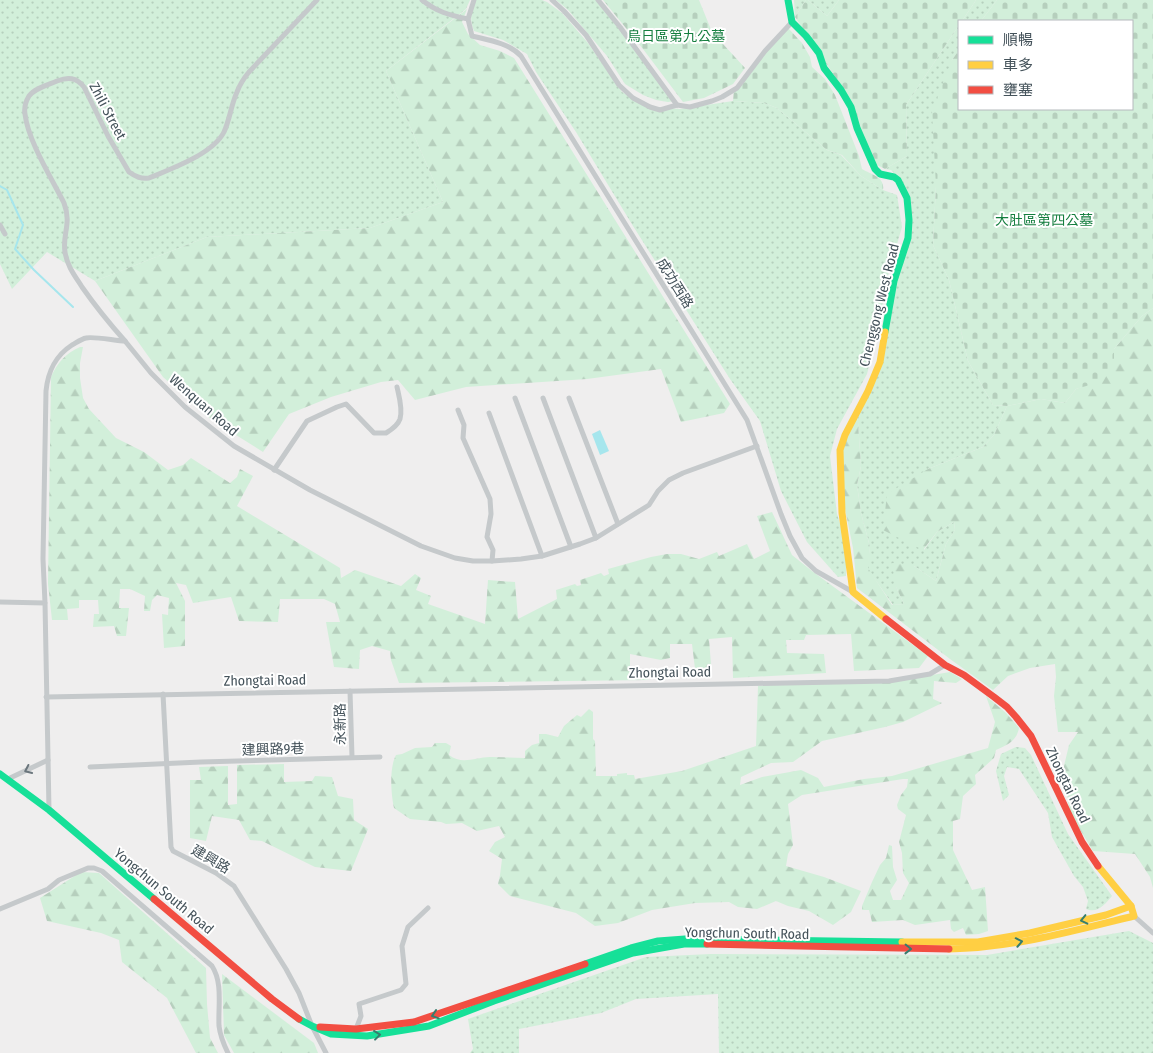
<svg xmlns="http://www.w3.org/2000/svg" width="1153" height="1053" viewBox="0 0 1153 1053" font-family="'Fira Sans Condensed','Noto Sans TC',sans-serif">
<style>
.grass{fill:url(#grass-dots)}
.forest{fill:url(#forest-firs)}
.cemetery{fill:url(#cemetery-stones)}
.water{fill:#a6e6ed}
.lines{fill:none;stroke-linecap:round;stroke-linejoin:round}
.stream{stroke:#a6e6ed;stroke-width:2}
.street{stroke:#c5c9cb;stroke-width:5}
.fast{stroke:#16e098;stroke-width:7}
.slow{stroke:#ffcf43;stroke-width:7}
.jam{stroke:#f24e42;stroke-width:7}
.oneway{stroke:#6b767d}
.oneway2{stroke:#377d6d}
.labels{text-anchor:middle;stroke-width:4;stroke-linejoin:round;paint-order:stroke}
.park-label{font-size:14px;fill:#157e3f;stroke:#fff}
.street-label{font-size:14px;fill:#45535b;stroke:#fff}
</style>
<defs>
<pattern id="grass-dots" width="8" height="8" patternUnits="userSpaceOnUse" patternTransform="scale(1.25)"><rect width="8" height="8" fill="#d2efda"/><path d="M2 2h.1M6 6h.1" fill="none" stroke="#b6cfbd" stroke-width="1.8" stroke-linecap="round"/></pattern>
<pattern id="forest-firs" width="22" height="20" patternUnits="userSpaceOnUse" patternTransform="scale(1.25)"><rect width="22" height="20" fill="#d2efda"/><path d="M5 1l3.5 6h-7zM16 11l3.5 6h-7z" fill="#b6cfbd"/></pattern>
<pattern id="cemetery-stones" width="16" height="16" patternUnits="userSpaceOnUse" patternTransform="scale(1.25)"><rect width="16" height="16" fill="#d2efda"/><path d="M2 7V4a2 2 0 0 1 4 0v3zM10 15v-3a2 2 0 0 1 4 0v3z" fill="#b6cfbd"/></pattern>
</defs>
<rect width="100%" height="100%" fill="#efeeee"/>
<g class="grass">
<polygon points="0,0 470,0 466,9 386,71 443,202 370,228 207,237 95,281 47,252 12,289 0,264"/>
<path d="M476,0H542L547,2L562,13L588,43L622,92L636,100L653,107L680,109L733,101L764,103L777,108L827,150L841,155L861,176L883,190L897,195L902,227L886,282L878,331L867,374L837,429L830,456L837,514L846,542V576L838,577L807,542L781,491L760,421L730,379L633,226L576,132L536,72L527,54L503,40L474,31C469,18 471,13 476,0Z"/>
<polygon points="556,0 598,0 674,101 668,102 656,100 643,95 625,84 607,56 568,10"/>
<polygon points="794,0 806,0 795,17"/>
<polygon points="808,0 839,0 827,16"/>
<polygon points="976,0 997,0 981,21 962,21"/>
<polygon points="959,25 959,50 952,60 936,186 933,245 949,280 968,361 993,405 1007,406 994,435 983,447 928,469 924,550 937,532 954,522 955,530 946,544 936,581 914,566 896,587 904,604 893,605 867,568 870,547 861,513 857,485 861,466 857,408 872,376 882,349 891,289 908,235 906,196 895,174 891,170 885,169 907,156 906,105"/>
<path d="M1016,747L1025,748L1031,755L1068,834L1112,896C1105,904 1098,914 1086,909L1088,901L1083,887L1074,876L1052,837L1048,813L1019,769L1007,767L1004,776L1009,795L1003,801L996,771L1001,754Z"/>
<polygon points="1129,931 1153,943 1153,1053 719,1053 718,994 636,999 601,1013 519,1029 519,1053 470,1053 473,1049 468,1019 646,957 711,954 987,955"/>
</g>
<g class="forest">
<polygon points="467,9 462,22 468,34 480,45 500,51 514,58 730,404 724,413 681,422 661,369 587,379 466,387 415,400 398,380 381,382 331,397 289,414 263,452 212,420 163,377 95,281 207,237 370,228 443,202 386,71"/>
<polygon points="1153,308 1153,888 1150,877 1135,854 1093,851 1070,813 1063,770 1069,745 1078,732 1058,732 1054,696 1056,677 1055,664 1030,668 1008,676 993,690 950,659 857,588 853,548 839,479 840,441 857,408 861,466 857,485 861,513 870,547 868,568 892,605 904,604 896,587 892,563 914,566 936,581 946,544 955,530 954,522 937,532 923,550 883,530 887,494 928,469 983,447 994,435 1007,406 1041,399 1065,403 1076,389 1093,383 1114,349 1142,316"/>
<path d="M80,347H83L80,363V378L83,398L89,409L116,438L144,452L168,470L183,465L191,458L230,483L237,477L240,469L253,476L237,506L340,568L341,578L355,570L401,586L415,574L421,578L416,590L431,596L428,604L485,624L488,580L515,582L518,619L557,599L556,590L575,584L577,586L581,585L580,580L601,573L604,576L609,574L608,569L651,557L667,554H681L699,559L717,552L719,556L747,544L754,559L770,551L757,516L772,512L792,555L812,571L928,656L919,668L854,671L851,634L806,635L804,640H786L787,653L824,654L826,673L733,678L732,637L709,639L712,677H696L692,644H670V658L661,660L630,654V672L650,675L648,680L399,683L391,660L390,651L372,646L360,650L359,669L334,667L326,622H340L335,604L324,599H280L278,622L239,621L231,597L193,603L186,585L176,583L185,601V646L164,648L162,614L168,615L169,598L157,595L152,600L150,611H144L145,596L130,589H120L119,608H129L126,636H117L114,626L93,627L94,614H99L98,600H79V608L67,609L68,620H52L48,584L51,377C57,363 66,353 80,347Z"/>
<path d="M950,672L962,679L956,683L934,681L933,699L942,703L903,722L885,727L822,741L793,762L771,763L741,777L740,785L762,777L801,770L818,778L824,787L864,779L892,776L988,748L995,722L986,696L1006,713L1019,728C1016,742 1008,744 996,750L994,758L975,775L976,784L963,796L960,819L953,821V850L972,890L985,887L988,931L979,934L966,935L963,928L954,932L951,929L950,920L915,925L903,920L872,922L869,910H862V906L872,882L880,865L886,858L889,845L892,846L893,867L897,880L890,891L893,900H901L909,883L903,873L902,853L899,842L906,815L898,809L897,805L901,795L907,787L908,779H903L802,795L788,804L793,845L788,854L786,866L824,877L861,891L851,912L833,925L809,911L788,906L776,901L757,909L738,907L729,902L695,903L652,910L618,923L595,926L576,913L510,896L498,884L500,875L502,859L489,851L495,842L505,837L499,826L477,831L462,823L446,824L441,822L410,819L394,808C391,794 389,768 396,755L402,754L415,748L432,747L435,743H446L451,746L449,755C463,766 477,756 492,757C503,757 514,758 525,758V751L532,745L539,743V734H546L558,737L564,726L577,715L581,717L589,709L593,712V739L595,741L596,776H617V774L627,773V775H634L635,779L682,771L756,746L758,686L779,684L891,682Z"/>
<polygon points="284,764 284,782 312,781 315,776 332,777 338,796 353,799 354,820 368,829 351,871 315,867 262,841 250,840 239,820 212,816 206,841 190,838 190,780 201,780 199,767 228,766 228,805 237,804 237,765"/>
<polygon points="81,872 99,873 206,968 207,1004 210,1038 218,1053 196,1053 167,998 122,962 119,940 101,933 47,921 40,898"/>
<polygon points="222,974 314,1043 318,1053 234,1053 224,1035"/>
</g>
<g class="cemetery">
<polygon points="603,0 699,0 712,32 745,68 733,84 704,98 683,102 643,49"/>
<polygon points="806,0 808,0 827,16 839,0 976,0 962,21 959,21 959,25 906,105 907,156 885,169 873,163 842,87 795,17"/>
<polygon points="997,0 1153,0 1153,308 1142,316 1114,349 1114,367 1093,384 1076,389 1065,403 1041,399 1007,406 993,405 968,361 949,280 933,245 936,186 932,111 952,60 959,50 959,109 1132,109 1132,21 981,21"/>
<path d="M785,27L789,29L802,43L810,57L812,67L825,79L835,95L859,156L862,169C872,175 885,177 883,190L861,176L842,155L827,150L777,108L764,103L733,101L734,90Z"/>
</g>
<polygon class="water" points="600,430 609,451 600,455 592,434"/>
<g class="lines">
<polyline class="stream" points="0,186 7,190 23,225 15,249 34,270 73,307"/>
<g class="street">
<path d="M422,0C437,12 449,15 468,19"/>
<path d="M474,0L468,19L472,36C488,40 509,43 521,56L747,420L781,514L790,536L802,558L816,571L853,592"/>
<polyline points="552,0 564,11 586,35 619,85 633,98 650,107 660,110 677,105 690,107 712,101 722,97 737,88 765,51 792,22"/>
<polyline points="598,0 620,27 677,105"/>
<polyline points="0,225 5,234"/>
<path d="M125,341C109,323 96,307 82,287C75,276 67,266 65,252C62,234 72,224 64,203C52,179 28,141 25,114C24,108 26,101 29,96C35,88 48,85 57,81C68,77 76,77 84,87L108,136L129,172C136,177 141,179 149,178C171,169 213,154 224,132C230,119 231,105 237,92C240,84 244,78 249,72L317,0"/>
<polyline points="515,398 571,547"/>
<polyline points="543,398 596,538"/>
<polyline points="569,398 618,524"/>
<polyline points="458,410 464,425 463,438 490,499 491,514 487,537 493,550 492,561"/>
<polyline points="489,413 542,556"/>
<path d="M274,470L307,421L337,407L346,404L374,433H386C391,430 398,425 400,419C403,409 399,396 397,387"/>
<polyline points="0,602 45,603"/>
<polyline points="350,691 352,757"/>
<polyline points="163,694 171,847 173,851 216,873 234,886 286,969 299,993 312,1026 326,1053"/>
<polyline points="46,697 889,681 930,674 945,665"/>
<polyline points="90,767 201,762 380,757"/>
<polyline points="8,779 48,760"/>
<path d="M49,810L45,603L43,559L46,391C48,371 55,356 72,345C76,343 81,339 86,338C93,336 117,341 125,341L151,373L185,407L234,446L310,490L421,546L455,558L473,561H492L521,559L542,556L580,544L596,538L649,505L658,491L669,480L683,473L757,446"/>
<path d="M0,909L48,889L59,880L88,868H94L102,871L212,966C223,983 218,1006 219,1026C220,1034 224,1045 228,1053"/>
<polyline points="1134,916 1153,933"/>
<polyline points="356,1029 361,1016 359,1004 401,990 406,984 402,946 408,927 428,908"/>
</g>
<g class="fast">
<polyline points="788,0 792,22 806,36 819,53 824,68 841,90 851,107 857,128 875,169 880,174 894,177 898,180 907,198 909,220 908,238 894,281 885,332"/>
<polyline points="0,774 49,810 154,899"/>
<polyline points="585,964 631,948 658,941 685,939 902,942"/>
<polyline points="299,1019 312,1026 331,1034 367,1036 429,1026 494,1001 633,953 684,944 707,944"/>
</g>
<g class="slow">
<polyline points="885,332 880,362 868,391 845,435 840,450 842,513 853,592 886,619"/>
<polyline points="902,942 978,942 1030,933 1106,915 1131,906"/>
<path d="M949,949C1012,948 1073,931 1134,916L1131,906L1098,866"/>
</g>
<g class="jam">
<polyline points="886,619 945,665 964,675 994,697 1007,707 1016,717 1031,736 1082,842 1098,866"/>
<polyline points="154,899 272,999 299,1019"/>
<polyline points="707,944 949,949"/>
<polyline points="320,1027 356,1029 414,1022 585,964"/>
</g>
</g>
<defs><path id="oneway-chevron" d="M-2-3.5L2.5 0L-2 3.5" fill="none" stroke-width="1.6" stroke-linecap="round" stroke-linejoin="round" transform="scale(1.25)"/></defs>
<use class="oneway" href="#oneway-chevron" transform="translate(28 770) rotate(155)"/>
<g class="oneway2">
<use href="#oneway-chevron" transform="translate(1084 920) rotate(167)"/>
<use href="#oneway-chevron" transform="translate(1019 942) rotate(-11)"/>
<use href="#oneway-chevron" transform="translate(908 949) rotate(1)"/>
<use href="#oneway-chevron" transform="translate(435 1015) rotate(162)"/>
<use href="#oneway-chevron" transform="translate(377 1035) rotate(-7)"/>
</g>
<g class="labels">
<g class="park-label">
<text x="676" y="41">烏日區第九公墓</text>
<text x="1044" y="225">大肚區第四公墓</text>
</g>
<g class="street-label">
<text transform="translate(108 111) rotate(62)" y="5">Zhili Street</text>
<text transform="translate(675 283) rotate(58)" y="5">成功西路</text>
<text transform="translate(879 305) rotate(-76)" y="5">Chenggong West Road</text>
<text transform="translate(204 405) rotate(41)" y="5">Wenquan Road</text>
<text transform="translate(670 672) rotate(-1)" y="5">Zhongtai Road</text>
<text transform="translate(265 680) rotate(-1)" y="5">Zhongtai Road</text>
<text transform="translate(340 724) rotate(-91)" y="5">永新路</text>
<text transform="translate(273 749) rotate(-2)" y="5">建興路9巷</text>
<text transform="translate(1068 785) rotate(64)" y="5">Zhongtai Road</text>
<text transform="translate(211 859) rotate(30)" y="5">建興路</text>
<text transform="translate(164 891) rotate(40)" y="5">Yongchun South Road</text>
<text transform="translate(747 933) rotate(1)" y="5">Yongchun South Road</text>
</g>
</g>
<rect x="958" y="20" width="175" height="90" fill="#ffffff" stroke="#b5babd"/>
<rect x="968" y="36" width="25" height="8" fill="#16e098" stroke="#b5babd"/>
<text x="1003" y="45" font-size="15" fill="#45535b">順暢</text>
<rect x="968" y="61" width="25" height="8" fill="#ffcf43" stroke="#b5babd"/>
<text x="1003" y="70" font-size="15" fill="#45535b">車多</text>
<rect x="968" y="86" width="25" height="8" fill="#f24e42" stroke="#b5babd"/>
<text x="1003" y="95" font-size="15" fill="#45535b">壅塞</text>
</svg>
